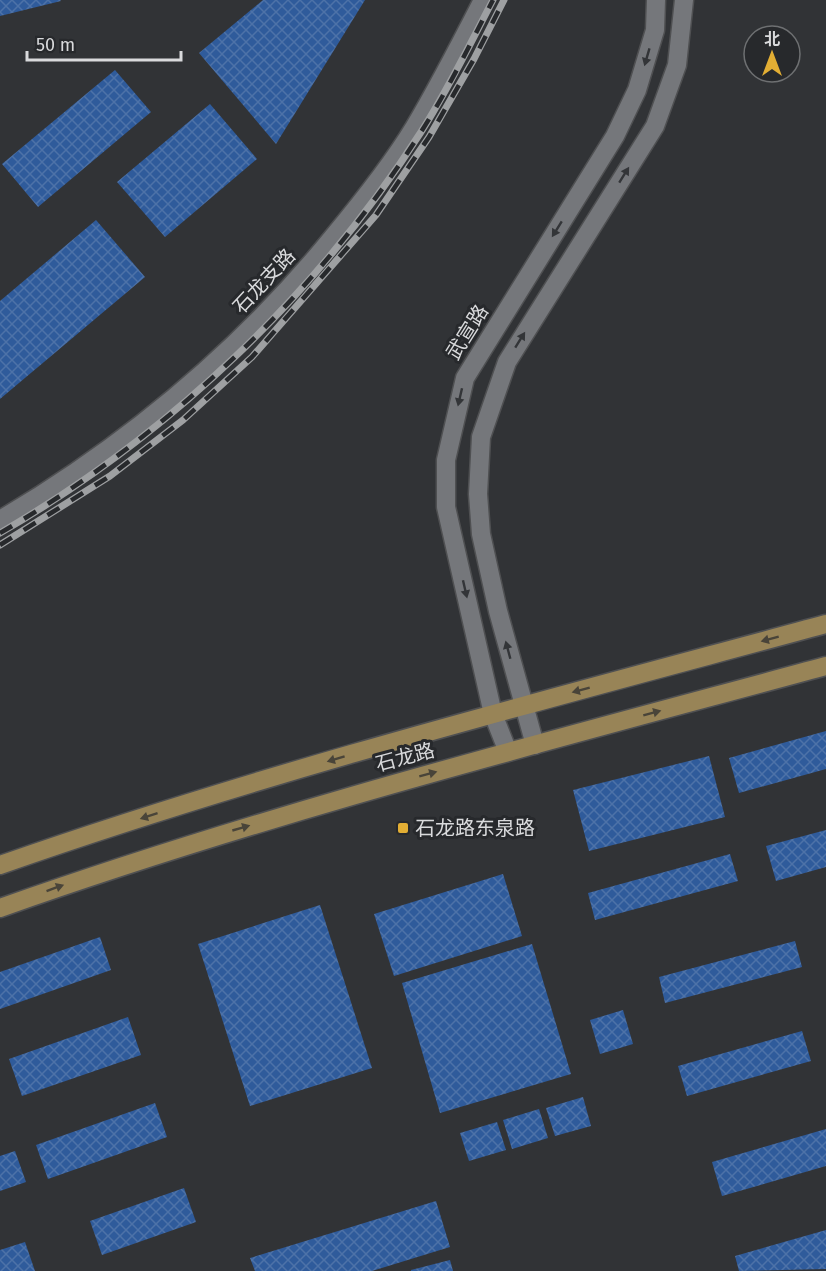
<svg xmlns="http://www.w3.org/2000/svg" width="826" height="1271" viewBox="0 0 826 1271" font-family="'Fira Sans','Noto Sans SC',sans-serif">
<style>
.building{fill:url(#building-cross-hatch)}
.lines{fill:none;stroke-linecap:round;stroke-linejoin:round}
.minor-casing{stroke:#4f5052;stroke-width:21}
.major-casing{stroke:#4f5052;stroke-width:21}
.minor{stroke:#75777b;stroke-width:18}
.major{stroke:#988457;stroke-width:18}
.rail-casing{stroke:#9ea0a2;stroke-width:7}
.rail{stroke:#27292c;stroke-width:4.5;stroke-dasharray:14;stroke-linecap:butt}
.oneway{fill:#333538}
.oneway2{fill:#494439}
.poi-dot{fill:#e2ae34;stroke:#27292c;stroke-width:2}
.labels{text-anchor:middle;stroke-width:6;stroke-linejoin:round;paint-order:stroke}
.street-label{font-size:20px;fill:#d9dadc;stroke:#27292c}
.poi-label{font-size:20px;fill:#d9dadc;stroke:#27292c;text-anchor:start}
</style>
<defs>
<pattern id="building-cross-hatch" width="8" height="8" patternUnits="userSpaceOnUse" patternTransform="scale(1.5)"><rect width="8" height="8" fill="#2f5b9b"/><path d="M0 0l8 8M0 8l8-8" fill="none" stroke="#4d72a8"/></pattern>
</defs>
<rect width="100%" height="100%" fill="#313336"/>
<g class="building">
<polygon points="0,0 60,0 61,1 0,16"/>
<polygon points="263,0 365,0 276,144 199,53"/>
<polygon points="115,70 151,112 38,207 2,164"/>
<polygon points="210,104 257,159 165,237 117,182"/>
<polygon points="96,220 145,277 0,399 0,301"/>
<polygon points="826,731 826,769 739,793 729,758"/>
<polygon points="709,756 725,817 589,851 573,790"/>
<polygon points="826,830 826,867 776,881 766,846"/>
<polygon points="730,854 738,881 595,920 588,893"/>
<polygon points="503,874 522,936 394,976 374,914"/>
<polygon points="320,905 372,1068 250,1106 198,944"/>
<polygon points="100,937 111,970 0,1009 0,972"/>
<polygon points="795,941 802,967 665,1003 659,977"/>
<polygon points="532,944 571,1074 440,1113 402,983"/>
<polygon points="623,1010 633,1044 600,1054 590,1020"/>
<polygon points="128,1017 141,1055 22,1096 9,1059"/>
<polygon points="802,1031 811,1061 687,1096 678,1066"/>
<polygon points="583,1097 591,1126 555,1136 546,1108"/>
<polygon points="155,1103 167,1137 48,1179 36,1145"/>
<polygon points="539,1109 548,1138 512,1149 503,1120"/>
<polygon points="497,1122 506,1150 469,1161 460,1133"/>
<polygon points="826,1129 826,1166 722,1196 712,1162"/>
<polygon points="15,1151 26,1182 0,1191 0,1156"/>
<polygon points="184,1188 196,1222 102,1255 90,1221"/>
<polygon points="436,1201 450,1247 372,1271 255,1271 250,1258"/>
<polygon points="826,1230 826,1269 739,1271 735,1256"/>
<polygon points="25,1242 35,1271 0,1271 0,1250"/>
<polygon points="450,1260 453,1271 411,1271 411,1270"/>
</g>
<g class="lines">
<g class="minor-casing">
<g id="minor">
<path d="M0,520C127,445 240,351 333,237C362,202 391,166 414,128C439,86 461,43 483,0"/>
<polyline points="535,745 498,611 481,534 478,494 481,437 507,362 655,126 677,65 684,0"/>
<polyline points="508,752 493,714 446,507 446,460 465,378 615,136 637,90 655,30 656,0"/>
</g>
</g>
<g class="major-casing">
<g id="major">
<path d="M0,865C271,770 549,699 826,624"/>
<path d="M0,908C271,812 549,741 826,666"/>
</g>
</g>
<use href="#minor" class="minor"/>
<use href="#major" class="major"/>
<g class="rail-casing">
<g id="rail">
<path d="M0,533C168,436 317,295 421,132C448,90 470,44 493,0"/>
<polyline points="0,545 110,476 183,420 252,357 376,215 429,137 474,59 504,0"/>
</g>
</g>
<use href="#rail" class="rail"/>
</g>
<defs><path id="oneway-solid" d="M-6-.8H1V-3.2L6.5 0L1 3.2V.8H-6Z" transform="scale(1.5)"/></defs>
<g class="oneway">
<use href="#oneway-solid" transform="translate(647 57) rotate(106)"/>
<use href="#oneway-solid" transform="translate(624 175) rotate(-58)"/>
<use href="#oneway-solid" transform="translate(557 229) rotate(122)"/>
<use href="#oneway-solid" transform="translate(520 340) rotate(-58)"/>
<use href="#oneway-solid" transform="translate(460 397) rotate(103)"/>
<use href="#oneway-solid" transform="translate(465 589) rotate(77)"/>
<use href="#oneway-solid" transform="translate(508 650) rotate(-105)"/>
</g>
<g class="oneway2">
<use href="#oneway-solid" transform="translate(770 639) rotate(165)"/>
<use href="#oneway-solid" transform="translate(581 690) rotate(165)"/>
<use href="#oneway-solid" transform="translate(652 713) rotate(-15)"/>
<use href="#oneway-solid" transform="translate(336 759) rotate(163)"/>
<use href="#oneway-solid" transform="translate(428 774) rotate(-15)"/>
<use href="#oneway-solid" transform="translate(149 816) rotate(162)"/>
<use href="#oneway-solid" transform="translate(241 828) rotate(-16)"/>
<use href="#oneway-solid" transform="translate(55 888) rotate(-20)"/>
</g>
<rect class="poi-dot" x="397" y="822" width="12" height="12" rx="3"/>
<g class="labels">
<g class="street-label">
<text transform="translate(264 281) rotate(-47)" y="7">石龙支路</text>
<text transform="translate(467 332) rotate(-58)" y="7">武宣路</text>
<text transform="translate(405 757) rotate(-15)" y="7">石龙路</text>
</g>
<g class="poi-label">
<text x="415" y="835">石龙路东泉路</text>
</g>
</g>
<g transform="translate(772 54)"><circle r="28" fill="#27292c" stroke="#6e7072" stroke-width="1.5"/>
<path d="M0-4.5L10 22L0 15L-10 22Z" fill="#e2ae34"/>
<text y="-9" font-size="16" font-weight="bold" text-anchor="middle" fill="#d9dadc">北</text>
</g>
<path d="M27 51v9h154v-9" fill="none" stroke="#d9dadc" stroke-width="3"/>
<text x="36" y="51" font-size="18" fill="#d9dadc" stroke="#27292c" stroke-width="4.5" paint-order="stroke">50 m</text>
</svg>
